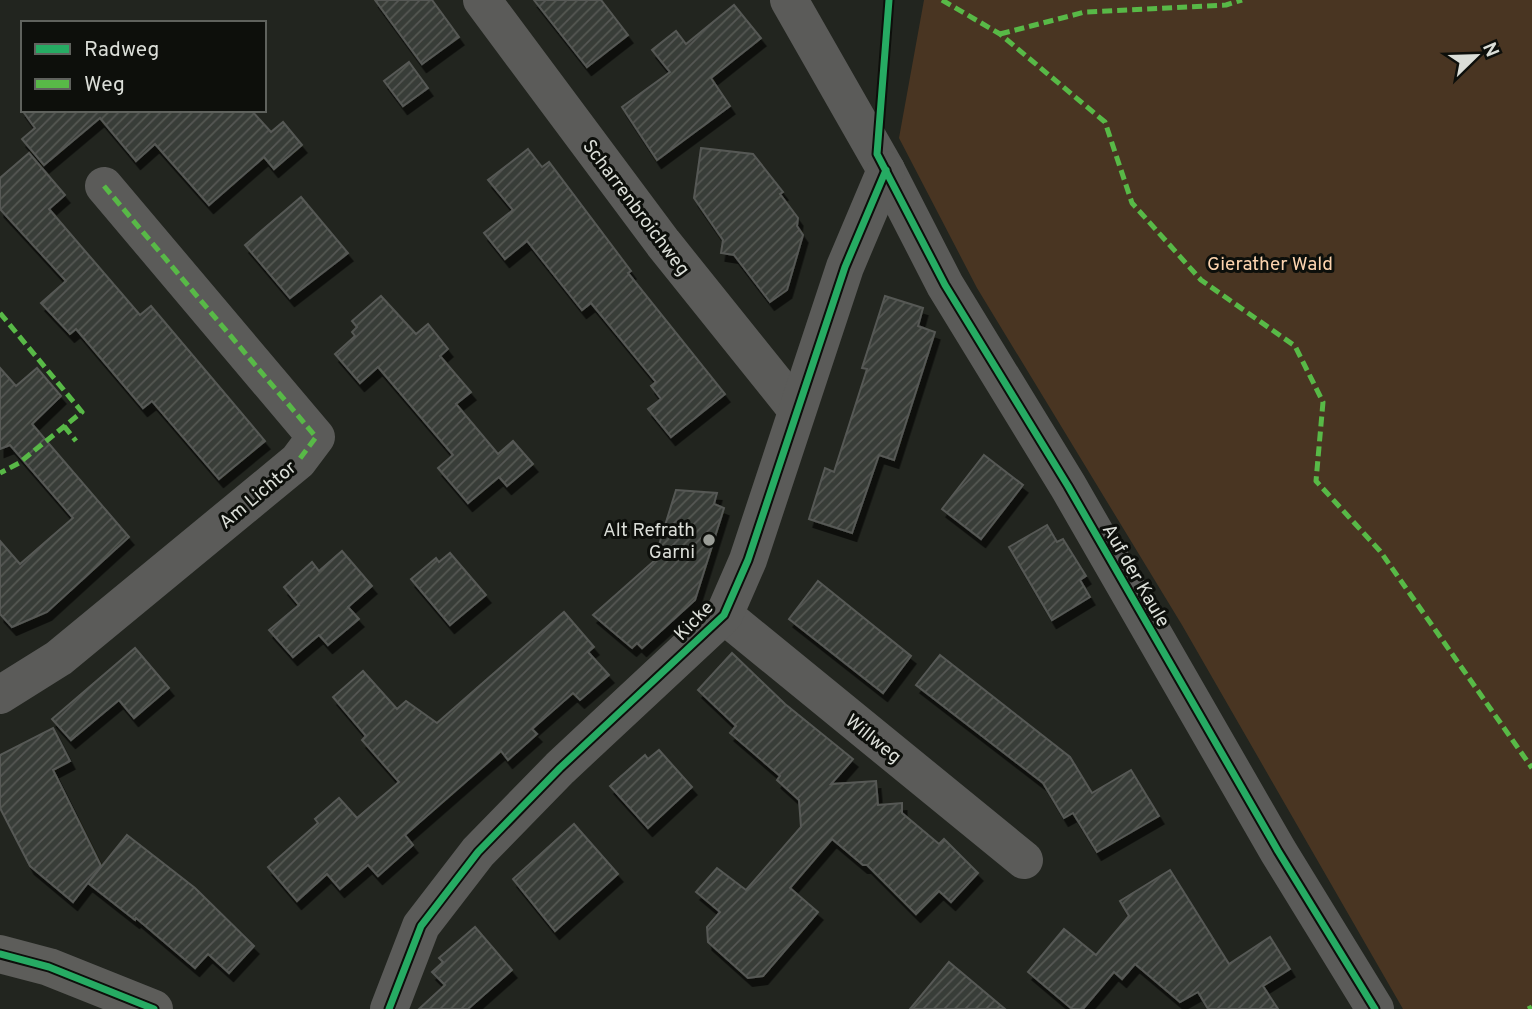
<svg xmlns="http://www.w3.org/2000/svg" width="1532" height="1009" viewBox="0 0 1532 1009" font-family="Overpass,sans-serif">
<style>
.park{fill:#493522}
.building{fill:url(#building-hatch);stroke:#565955;stroke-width:2;filter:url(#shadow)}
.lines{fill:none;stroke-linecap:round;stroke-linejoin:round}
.street{stroke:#5b5b59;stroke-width:38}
.secondary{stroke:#5d5d5a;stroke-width:38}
.quiet{stroke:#58b947;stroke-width:5;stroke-dasharray:10 5;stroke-linecap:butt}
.cycleway-casing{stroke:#0d0f0b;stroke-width:11}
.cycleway{stroke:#26ab63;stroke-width:7}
.poi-dot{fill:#9a9d97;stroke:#0d0f0b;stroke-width:2.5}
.labels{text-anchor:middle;stroke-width:6;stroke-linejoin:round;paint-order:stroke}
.street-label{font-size:19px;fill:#dbded8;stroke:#0d0f0b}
.park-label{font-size:19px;fill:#fcd3ae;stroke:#0d0f0b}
.poi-label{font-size:19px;fill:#dbded8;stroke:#0d0f0b;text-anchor:end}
</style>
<defs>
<pattern id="building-hatch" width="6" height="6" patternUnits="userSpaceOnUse" patternTransform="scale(1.75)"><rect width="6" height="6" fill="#393c38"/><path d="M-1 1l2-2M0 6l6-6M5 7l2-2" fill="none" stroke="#555854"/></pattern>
<filter id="shadow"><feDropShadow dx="4.5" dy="8" stdDeviation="0" flood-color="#0009"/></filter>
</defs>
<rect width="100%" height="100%" fill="#22251f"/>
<polygon class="park" points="924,0 1532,0 1532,1009 1403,1009 1182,625 977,288 899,138"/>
<g class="building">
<polygon points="375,0 432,0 459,37 422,64"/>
<polygon points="534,0 601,0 628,35 587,67"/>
<polygon points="734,5 761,38 711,78 730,106 657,160 622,107 670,72 652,50 676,31 686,44"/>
<polygon points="409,62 428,88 403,106 384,81"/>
<polygon points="22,110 251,110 271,132 283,122 302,145 274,169 264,157 209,205 155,144 136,161 100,118 44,165 22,139 35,128"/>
<polygon points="701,148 753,154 783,192 780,194 798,218 797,226 803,235 787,290 770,302 734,255 721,253 723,240 694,198"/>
<polygon points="528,149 542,167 549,162 631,271 628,273 725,394 671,437 648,409 661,399 651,386 656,382 591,303 582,310 527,241 505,259 484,233 513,210 488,180"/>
<polygon points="29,153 65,195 49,209 140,315 151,306 265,441 219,479 152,401 143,408 76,329 70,334 41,303 66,281 0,209 0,178"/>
<polygon points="301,197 348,253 290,298 245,245"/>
<polygon points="381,296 416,334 428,324 448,349 440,356 471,392 456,404 498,454 513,441 533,464 507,486 499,477 468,503 438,468 453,455 378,367 360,383 335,354 355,336 352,332 357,327 352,321"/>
<polygon points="885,296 923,308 918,326 935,332 894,460 879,455 852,533 809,519 825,468 834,472 867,369 862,368"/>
<polygon points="0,368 16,386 37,368 61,396 32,424 129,537 47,612 12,627 0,614 0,541 20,564 73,518 10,445 0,449"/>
<polygon points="984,455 1023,485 981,539 942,509"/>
<polygon points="676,490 717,493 714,504 724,508 695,600 642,648 637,643 632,648 593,615 654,561"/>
<polygon points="1047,525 1057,542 1063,539 1086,576 1080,580 1090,597 1052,620 1009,547"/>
<polygon points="342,551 372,586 348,607 359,619 328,645 319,635 293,657 269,630 299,605 284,587 312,562 319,571"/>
<polygon points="450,553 486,595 450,625 411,579 436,558 439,562"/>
<polygon points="818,581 911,656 883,693 789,619"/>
<polygon points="564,612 594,647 588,652 609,675 580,700 573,693 532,729 537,734 508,760 501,751 405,835 413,845 378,876 368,865 340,889 327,874 297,901 268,867 318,823 315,819 339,798 357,818 399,782 362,740 366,736 333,697 363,671 397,709 406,701 437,723"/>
<polygon points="135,648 169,688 134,718 119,700 71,740 52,719"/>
<polygon points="732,653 785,704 853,759 831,784 876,781 878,805 902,803 902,813 939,844 944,839 978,873 951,902 939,891 916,914 867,865 863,865 832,839 790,888 818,912 763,976 748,978 708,942 707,927 720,912 696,892 717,868 746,890 801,827 799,800 777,780 780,776 730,733 736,726 698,690"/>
<polygon points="940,655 1070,757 1092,793 1131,770 1159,816 1097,852 1073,813 1064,818 1043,783 916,685"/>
<polygon points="53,728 70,761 53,770 101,866 73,902 30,866 0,808 0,755"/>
<polygon points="659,750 692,787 648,828 610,786 645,755 648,759"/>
<polygon points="574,824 618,874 555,931 513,879"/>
<polygon points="127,835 195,888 254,946 229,973 208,954 195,968 136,918 135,920 88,883"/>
<polygon points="1170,870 1229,964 1270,937 1290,969 1263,986 1278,1009 1208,1009 1198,992 1180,1002 1135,964 1122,979 1114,972 1083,1009 1072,1009 1028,972 1064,929 1096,955 1129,916 1120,901"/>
<polygon points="475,927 512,970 468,1009 419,1009 445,985 432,972 443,962 439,958"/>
<polygon points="949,962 1005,1009 910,1009"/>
</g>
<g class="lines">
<g class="street">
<polyline points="482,0 663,243 797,410"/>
<polyline points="789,0 886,170 945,285 1068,486 1278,851 1375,1009"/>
<polyline points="724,615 1024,860"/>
<polyline points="0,695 59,658 298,461 316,437 104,186"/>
<polyline points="389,1009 421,926 478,852 560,768 724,615 748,560 845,267 886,170"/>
</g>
<polyline class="secondary" points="0,954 49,967 154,1009"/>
<g class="quiet">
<polyline points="942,0 1000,34 1105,122 1132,203 1201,280 1295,346 1323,402 1316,481 1380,551 1532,768"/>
<polyline points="1000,34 1085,12 1226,5 1242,0"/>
<polyline points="104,186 316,437 298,461"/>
<polyline points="0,313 82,412 19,463 0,473"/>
<polyline points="64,426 76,441"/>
<polyline points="1528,1009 1532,1007"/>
</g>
<g class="cycleway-casing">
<g id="cycleway">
<polyline points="889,0 877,154 945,285 1068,486 1278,851 1375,1009"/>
<polyline points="0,954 49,967 154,1009"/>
<polyline points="389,1009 421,926 478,852 560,768 724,615 748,560 845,267 886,170"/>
</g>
</g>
<use href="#cycleway" class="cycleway"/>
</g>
<circle class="poi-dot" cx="709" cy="540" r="7"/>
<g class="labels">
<g class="street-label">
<text transform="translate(637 207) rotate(53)" y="7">Scharrenbroichweg</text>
<text transform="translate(257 494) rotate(-40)" y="7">Am Lichtor</text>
<text transform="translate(1137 575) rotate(60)" y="7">Auf der Kaule</text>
<text transform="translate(693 620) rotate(-46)" y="7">Kicke</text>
<text transform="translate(874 738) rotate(39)" y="7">Willweg</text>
</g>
<g class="park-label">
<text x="1270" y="270">Gierather Wald</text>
</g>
<g class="poi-label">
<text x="695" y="536">Alt Refrath<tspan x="695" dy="22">Garni</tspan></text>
</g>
</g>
<rect x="21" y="21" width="245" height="91" fill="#0d0f0b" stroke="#5f625d" stroke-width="2"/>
<rect x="35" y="44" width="35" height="10" fill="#26ab63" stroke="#5f625d" stroke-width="2"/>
<text x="84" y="56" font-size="21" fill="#dbded8">Radweg</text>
<rect x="35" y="79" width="35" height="10" fill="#58b947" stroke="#5f625d" stroke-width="2"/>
<text x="84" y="91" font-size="21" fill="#dbded8">Weg</text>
<g transform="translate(1476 56) rotate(67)" stroke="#0d0f0b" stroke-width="5" paint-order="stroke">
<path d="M0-5L12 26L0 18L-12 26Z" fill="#dbded8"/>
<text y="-10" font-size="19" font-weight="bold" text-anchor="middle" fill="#dbded8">N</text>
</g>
</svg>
